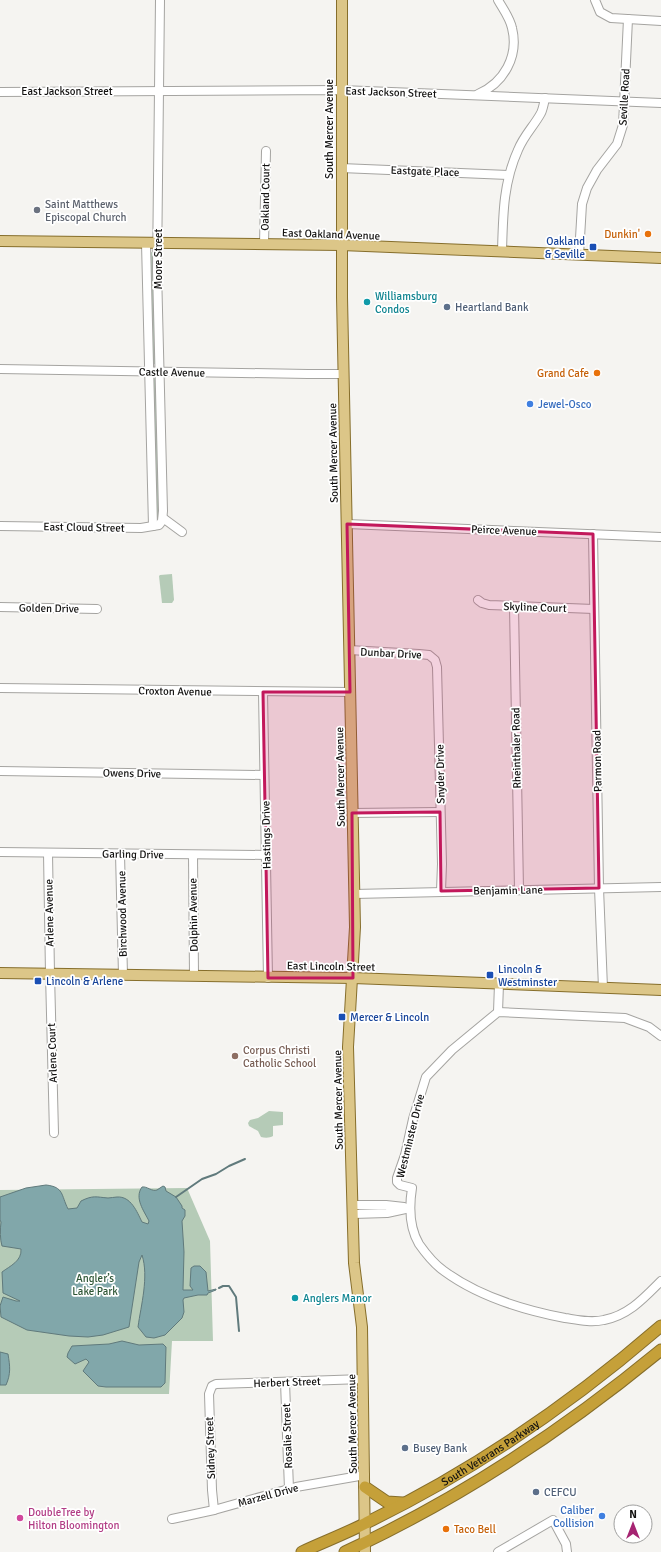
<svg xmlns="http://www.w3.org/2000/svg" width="661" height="1552" viewBox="0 0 661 1552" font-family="Signika,sans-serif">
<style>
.green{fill:#b5cbb7}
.water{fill:#81a7aa;stroke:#607a7c}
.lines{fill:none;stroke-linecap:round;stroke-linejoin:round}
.stream{stroke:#607a7c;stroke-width:2}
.minor-casing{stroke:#a5a4a1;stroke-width:10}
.major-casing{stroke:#866e2b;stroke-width:12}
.highway-casing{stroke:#866e2b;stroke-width:13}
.minor{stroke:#fff;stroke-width:8}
.major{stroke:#dcc688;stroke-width:10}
.highway{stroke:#c5a039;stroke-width:11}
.marked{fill:#c2185b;fill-opacity:0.2;stroke:#c2185b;stroke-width:3;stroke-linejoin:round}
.worship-dot{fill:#6b7280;stroke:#fff;stroke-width:1.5}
.food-dot{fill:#e8710a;stroke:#fff;stroke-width:1.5}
.transit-dot{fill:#1a4fb4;stroke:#fff;stroke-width:1.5}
.culture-dot{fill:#0f9aa8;stroke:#fff;stroke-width:1.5}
.service-dot{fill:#5c6f8a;stroke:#fff;stroke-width:1.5}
.shop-dot{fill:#3f7fe0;stroke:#fff;stroke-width:1.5}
.education-dot{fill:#8d6e63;stroke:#fff;stroke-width:1.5}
.hotel-dot{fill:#d1479c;stroke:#fff;stroke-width:1.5}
.labels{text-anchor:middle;stroke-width:3.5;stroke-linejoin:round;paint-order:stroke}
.street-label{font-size:11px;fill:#121110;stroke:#fff}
.worship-label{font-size:11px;fill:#5b616d;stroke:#fff;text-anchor:start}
.food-label{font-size:11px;fill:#c56008;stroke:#fff;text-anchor:end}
.transit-label{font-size:11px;fill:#164399;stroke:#fff;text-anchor:start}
.culture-label{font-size:11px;fill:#0d838f;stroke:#fff;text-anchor:start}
.service-label{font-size:11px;fill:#4e5e75;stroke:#fff;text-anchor:start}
.shop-label{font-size:11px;fill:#366cbe;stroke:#fff;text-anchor:start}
.education-label{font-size:11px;fill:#785e54;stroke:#fff;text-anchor:start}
.park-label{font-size:11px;fill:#2d5534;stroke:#fff}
.hotel-label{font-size:11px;fill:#b23c85;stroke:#fff;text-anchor:start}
</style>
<rect width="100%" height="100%" fill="#f5f4f1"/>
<g class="green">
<polygon points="151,252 154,253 156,364 152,364 149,253"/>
<polygon points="154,378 156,379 161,516 156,520 152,379"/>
<polygon points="172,574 174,600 172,603 162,603 159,576 160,575"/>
<path d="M269,1111L283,1112V1125L273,1126V1136C270,1138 265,1138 261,1137L258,1131L249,1126L248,1123L250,1120L258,1118Z"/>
<polygon points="187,1188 210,1241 213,1341 172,1341 169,1394 0,1394 0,1190"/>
</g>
<g class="water">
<path d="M46,1185C64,1187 61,1195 68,1209L77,1208L81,1201C93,1195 96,1197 108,1198C111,1198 114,1197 117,1197C131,1196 137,1212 142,1222L148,1224L149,1221C144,1211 134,1198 142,1187C147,1186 152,1192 157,1190C159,1189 161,1187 163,1186L165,1187L166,1191L176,1197L182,1206V1208L185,1210V1216L182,1221L184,1252L183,1290H193L190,1286L191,1268L194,1266H200L206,1272L208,1291L216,1289V1290L208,1293L207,1295H198L184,1298L183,1300L184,1312L182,1318L165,1335L154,1338L146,1337L138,1327C141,1305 149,1277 142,1255L139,1262L129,1327L103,1335L88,1337L69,1336L27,1330L1,1317L0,1306L3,1297L16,1301H20L3,1293L2,1272C10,1266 22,1261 21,1249L2,1246C0,1240 0,1229 1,1222L0,1220V1197L26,1188Z"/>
<polygon points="122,1341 139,1345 163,1344 166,1347 165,1383 161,1387 106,1387 98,1386 83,1371 89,1362 86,1359 75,1364 67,1357 68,1353 72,1346 109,1344"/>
<path d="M0,1352L8,1354C10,1366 11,1374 6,1385H0Z"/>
</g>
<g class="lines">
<g class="stream">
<polyline points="176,1197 202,1179 216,1174 229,1166 245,1159"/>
<polyline points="219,1288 223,1286 229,1286 236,1297 239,1331"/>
</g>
<g class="minor-casing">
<g id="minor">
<polyline points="595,0 600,12 611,18 661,21"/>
<polyline points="0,92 341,90 661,103"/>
<path d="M478,94C504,83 519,56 512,28C510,18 503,9 498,0"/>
<polyline points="341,168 508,175"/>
<polyline points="146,243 153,526"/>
<polyline points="264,244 266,151"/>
<path d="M502,252C503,216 503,183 518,150C524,135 534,126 541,113C543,109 544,103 545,98"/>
<polyline points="579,255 582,204 587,188 597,170 617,144 623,125 628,19"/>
<polyline points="0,369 308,374 343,374"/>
<polyline points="163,518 182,532"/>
<polyline points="347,524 661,537"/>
<polyline points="0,526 141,528 159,525 162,521 163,511 157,270 160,0"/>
<polyline points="593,534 599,888 603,988"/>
<polyline points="478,600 482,603 489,605 594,609"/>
<polyline points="514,606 519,890"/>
<polyline points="0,607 97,609"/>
<polyline points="349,650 419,654 429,655 435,660 437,667 442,864 441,891"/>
<polyline points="0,688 350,692"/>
<polyline points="263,692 268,978"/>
<polyline points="0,771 264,775"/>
<polyline points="352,813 440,812"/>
<polyline points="0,852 266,855"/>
<polyline points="48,853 50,974 54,1133"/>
<polyline points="120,854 123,975"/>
<polyline points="193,855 194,976"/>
<polyline points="354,894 661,887"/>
<polyline points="498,1012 499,984"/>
<path d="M661,1036L649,1027L625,1018L498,1012L452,1050L426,1077L413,1119L405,1155L397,1178V1182L400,1185L412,1188C409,1207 409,1227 419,1244C426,1254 434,1264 444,1271C478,1296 523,1310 565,1318C578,1320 591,1323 604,1320C629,1315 644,1298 661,1281"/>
<polyline points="352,1205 386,1205 404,1207"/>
<polyline points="353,1214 387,1213 410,1208"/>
<polyline points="285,1382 289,1489"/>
<polyline points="214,1510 212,1490 209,1394 212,1386 216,1384 363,1379"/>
<polyline points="172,1519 214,1510 296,1487 365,1475"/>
<polyline points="498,1552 553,1520 566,1544 567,1552"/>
</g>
</g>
<g class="major-casing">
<g id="major">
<polyline points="342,0 342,297 355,927 348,1047 354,1263 362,1327 365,1552"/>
<polyline points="0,241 341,245 661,258"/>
<polyline points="0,973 353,978 661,990"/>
</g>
</g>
<g class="highway-casing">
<g id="highway">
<polyline points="365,1487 387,1502 403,1503"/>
<path id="s1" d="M302,1552C323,1542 345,1534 366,1523C473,1471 571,1404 661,1326"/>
<path d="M345,1552C459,1499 564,1430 661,1350"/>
</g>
</g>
<use href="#minor" class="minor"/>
<use href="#major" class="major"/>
<use href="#highway" class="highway"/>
</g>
<path class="marked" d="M347,524L593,534L599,888L441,891L440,812L352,813L353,978H268L263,692H350Z"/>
<circle class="worship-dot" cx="37" cy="210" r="4"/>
<g class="food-dot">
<circle cx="648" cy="234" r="4"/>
<circle cx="597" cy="373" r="4"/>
<circle cx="446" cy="1529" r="4"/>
</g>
<g class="transit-dot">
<rect x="589" y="243" width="8" height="8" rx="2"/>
<rect x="486" y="971" width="8" height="8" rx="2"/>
<rect x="34" y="977" width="8" height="8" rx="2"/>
<rect x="338" y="1013" width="8" height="8" rx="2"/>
</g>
<g class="culture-dot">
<circle cx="367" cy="302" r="4"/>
<circle cx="295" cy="1298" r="4"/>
</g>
<g class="service-dot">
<circle cx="447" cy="307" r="4"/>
<circle cx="405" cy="1448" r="4"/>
<circle cx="536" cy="1492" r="4"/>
</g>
<g class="shop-dot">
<circle cx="530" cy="404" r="4"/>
<circle cx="602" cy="1516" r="4"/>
</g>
<circle class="education-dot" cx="235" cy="1056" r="4"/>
<circle class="hotel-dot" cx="20" cy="1518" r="4"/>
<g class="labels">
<g class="street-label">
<text x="67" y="95">East Jackson Street</text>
<text transform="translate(391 92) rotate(2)" y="4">East Jackson Street</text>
<text transform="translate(624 97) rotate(-87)" y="4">Seville Road</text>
<text transform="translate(329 129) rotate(-90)" y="4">South Mercer Avenue</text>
<text transform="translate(425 171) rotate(2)" y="4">Eastgate Place</text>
<text transform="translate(265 197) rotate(-89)" y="4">Oakland Court</text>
<text transform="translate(331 234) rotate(2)" y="4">East Oakland Avenue</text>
<text transform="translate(158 259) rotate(-90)" y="4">Moore Street</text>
<text transform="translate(172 372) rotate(1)" y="4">Castle Avenue</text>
<text transform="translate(333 453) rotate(-91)" y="4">South Mercer Avenue</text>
<text transform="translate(84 527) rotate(1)" y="4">East Cloud Street</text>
<text transform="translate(504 530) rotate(2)" y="4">Peirce Avenue</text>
<text transform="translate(535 607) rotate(2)" y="4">Skyline Court</text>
<text transform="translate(49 608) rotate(1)" y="4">Golden Drive</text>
<text transform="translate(391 653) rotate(3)" y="4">Dunbar Drive</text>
<text transform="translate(175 691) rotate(1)" y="4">Croxton Avenue</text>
<text transform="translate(516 748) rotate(-91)" y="4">Rheinthaler Road</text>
<text transform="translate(597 761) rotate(-91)" y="4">Parmon Road</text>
<text transform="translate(132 773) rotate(1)" y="4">Owens Drive</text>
<text transform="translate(440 774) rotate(-91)" y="4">Snyder Drive</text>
<text transform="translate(340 777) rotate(-91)" y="4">South Mercer Avenue</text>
<text transform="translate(266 835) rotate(-91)" y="4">Hastings Drive</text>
<text transform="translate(133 854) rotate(1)" y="4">Garling Drive</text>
<text transform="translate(508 890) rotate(-1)" y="4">Benjamin Lane</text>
<text transform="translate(49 913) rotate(-91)" y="4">Arlene Avenue</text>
<text transform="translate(122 914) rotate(-91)" y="4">Birchwood Avenue</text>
<text transform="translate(193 915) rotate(-91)" y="4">Dolphin Avenue</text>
<text transform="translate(331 966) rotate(1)" y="4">East Lincoln Street</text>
<text transform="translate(52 1053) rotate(-92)" y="4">Arlene Court</text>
<text transform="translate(338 1100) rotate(-91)" y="4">South Mercer Avenue</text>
<text transform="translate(410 1136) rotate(-76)" y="4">Westminster Drive</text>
<text transform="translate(287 1382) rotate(-2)" y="4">Herbert Street</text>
<text transform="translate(352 1424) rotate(-91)" y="4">South Mercer Avenue</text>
<text transform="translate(287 1436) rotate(-92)" y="4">Rosalie Street</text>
<text transform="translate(210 1448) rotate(-92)" y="4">Sidney Street</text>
<text dy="4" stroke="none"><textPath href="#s1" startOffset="213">South Veterans Parkway</textPath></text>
<text transform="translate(268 1495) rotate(-15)" y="4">Marzell Drive</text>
</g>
<g class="worship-label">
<text x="45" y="208">Saint Matthews<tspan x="45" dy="13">Episcopal Church</tspan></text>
</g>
<g class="food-label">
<text x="640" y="238">Dunkin'</text>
<text x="589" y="377">Grand Cafe</text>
<text x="454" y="1533" text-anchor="start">Taco Bell</text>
</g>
<g class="transit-label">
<text x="585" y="245" text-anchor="end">Oakland<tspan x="585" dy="13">&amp; Seville</tspan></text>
<text x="498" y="973">Lincoln &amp;<tspan x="498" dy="13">Westminster</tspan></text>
<text x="46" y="985">Lincoln &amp; Arlene</text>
<text x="350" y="1021">Mercer &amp; Lincoln</text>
</g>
<g class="culture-label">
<text x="375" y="300">Williamsburg<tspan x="375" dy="13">Condos</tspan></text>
<text x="303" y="1302">Anglers Manor</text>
</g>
<g class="service-label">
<text x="455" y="311">Heartland Bank</text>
<text x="413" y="1452">Busey Bank</text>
<text x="544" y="1496">CEFCU</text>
</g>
<g class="shop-label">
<text x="538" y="408">Jewel-Osco</text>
<text x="594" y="1514" text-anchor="end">Caliber<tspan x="594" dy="13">Collision</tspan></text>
</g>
<g class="education-label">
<text x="243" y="1054">Corpus Christi<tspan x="243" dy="13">Catholic School</tspan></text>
</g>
<g class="park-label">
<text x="95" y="1282">Angler’s<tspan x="95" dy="13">Lake Park</tspan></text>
</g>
<g class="hotel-label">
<text x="28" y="1516">DoubleTree by<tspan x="28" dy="13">Hilton Bloomington</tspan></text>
</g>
</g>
<g transform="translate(633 1524)"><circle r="19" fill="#ffffff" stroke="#a0a09f"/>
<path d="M0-3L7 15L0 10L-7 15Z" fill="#a62472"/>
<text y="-6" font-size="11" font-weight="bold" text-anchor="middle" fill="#121110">N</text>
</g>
</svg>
